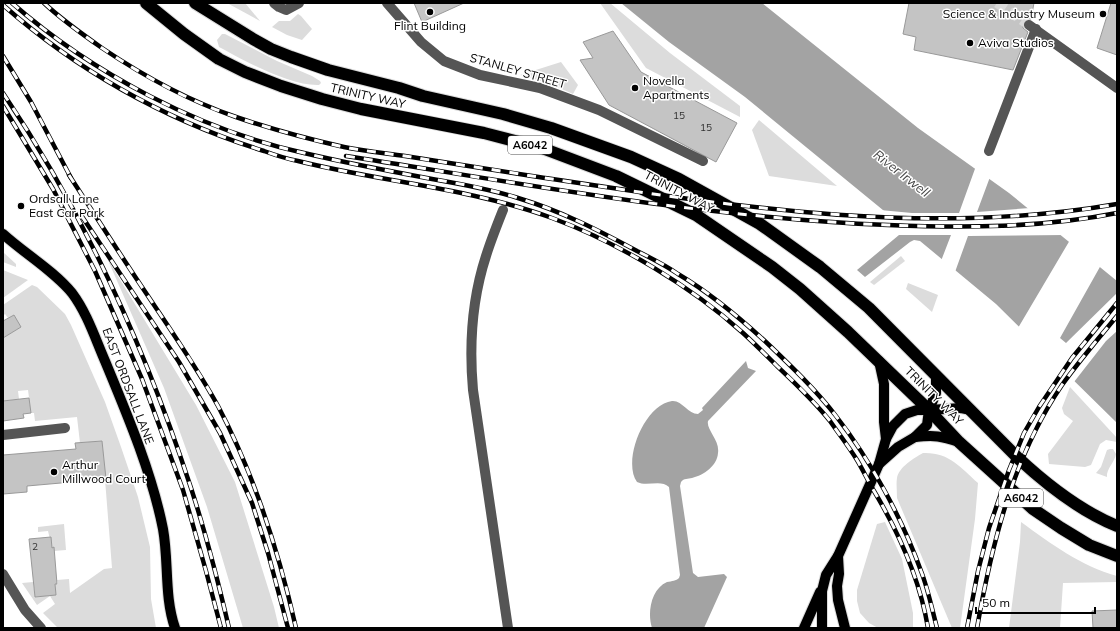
<svg xmlns="http://www.w3.org/2000/svg" width="1120" height="631" viewBox="0 0 1120 631" font-family="Mulish,sans-serif">
<style>
.green{fill:#dcdcdc}
.water{fill:#a3a3a3}
.pier{fill:#fff}
.building{fill:#c4c4c4;stroke:#999}
.lines{fill:none;stroke-linecap:round;stroke-linejoin:round}
.minor-tunnel{stroke:#d9d9d9;stroke-width:10;stroke-dasharray:10 5;stroke-linecap:butt}
.major-casing{stroke:#dbdbdb;stroke-width:12}
.highway-casing{stroke:#dbdbdb;stroke-width:14}
.minor{stroke:#555;stroke-width:10}
.major{stroke:#000;stroke-width:10}
.highway{stroke:#000;stroke-width:12}
.rail-casing{stroke:#000;stroke-width:4.5}
.rail{stroke:#fff;stroke-width:3;stroke-dasharray:9;stroke-linecap:butt}
.poi-dot{fill:#000;stroke:#fff;stroke-width:1.5}
.labels{text-anchor:middle;stroke-width:3;stroke-linejoin:round;paint-order:stroke}
.number-label{font-size:10px;fill:#313131}
.shield{fill:#fff;stroke:#4c4c4c;stroke-width:1}
.shield-label{font-size:11px;font-weight:bold;fill:#000}
.poi-label{font-size:12px;fill:#000;stroke:#fff;text-anchor:start}
.street-label{font-size:12px;fill:#000;stroke:#fff}
.water-label{font-size:13px;font-style:italic;fill:#444;stroke:#fff}
</style>
<rect width="100%" height="100%" fill="#fff"/>
<g class="green">
<polygon points="227,3 245,3 260,21"/>
<polygon points="600,3 610,3 670,53 740,106 740,117 646,68"/>
<polygon points="298,14 301,16 312,29 302,40 287,35 272,27 279,21 290,21"/>
<path d="M222,34H225L277,61L312,76L320,81L321,83L319,85C290,86 245,61 219,47L217,40Z"/>
<polygon points="561,62 578,85 573,94 548,83 520,75"/>
<polygon points="759,120 837,186 769,176 752,130"/>
<polygon points="3,252 16,264 16,267 3,262"/>
<polygon points="901,256 905,261 874,285 870,282"/>
<polygon points="107,258 196,405 235,482 274,607 279,628 243,628 207,507 164,388"/>
<polygon points="3,270 28,280 3,298"/>
<polygon points="908,283 938,295 932,312 906,289"/>
<polygon points="32,285 37,287 65,314 71,325 105,402 121,447 138,497 150,547 151,599 156,628 58,628 43,613 55,604 50,596 37,605 22,583 33,582 35,597 56,595 55,584 58,584 57,580 69,579 70,593 104,569 112,568 102,441 80,443 77,417 35,421 34,413 31,413 28,390 18,391 19,399 3,401 3,338 21,327 14,315 8,318 5,314 3,316 3,305"/>
<polygon points="1070,387 1117,438 1117,442 1106,440 1100,444 1091,465 1085,467 1049,464 1048,454 1073,421 1064,414 1062,408"/>
<path d="M1110,449H1113L1116,454C1115,462 1106,469 1107,477L1096,473L1101,467L1107,450Z"/>
<path d="M923,453C949,452 960,467 978,483L975,519L960,628H952L897,498C897,491 896,484 897,478C899,467 914,458 923,453Z"/>
<polygon points="885,522 902,559 913,613 913,628 878,628 869,623 860,613 857,601 857,590 877,524"/>
<path d="M1021,522C1051,544 1081,566 1117,576V582L1063,583L1060,628H1009L1020,542Z"/>
<polygon points="64,524 66,550 54,551 54,548 52,548 48,531 38,532 38,527"/>
</g>
<g class="water">
<polygon points="621,3 762,3 918,128 1009,193 1117,281 1117,423 996,304 920,241 914,240 910,242 865,277 857,270 899,235 902,232 900,224 745,97 669,42"/>
<path d="M746,361L748,368L756,371L708,421C706,430 720,440 718,453C717,466 704,475 692,478C688,479 684,478 681,482L680,486L693,573L698,577L724,574L727,577L704,628H652C647,613 651,589 667,582C672,581 676,581 679,578L680,575L669,487C661,479 647,487 637,482C622,461 644,405 672,401C682,400 688,414 698,414L703,410L702,408Z"/>
</g>
<g class="pier">
<polygon points="976,166 990,177 977,212 1030,208 1064,235 968,236 955,272 941,261 951,235 897,235 900,231 899,225 880,210 912,213 959,213"/>
<polygon points="1070,240 1101,265 1060,338 1066,343 1117,293 1117,331 1106,341 1074,382 1018,328"/>
</g>
<g class="building">
<polygon points="414,3 464,3 422,22"/>
<polygon points="909,3 1034,3 1031,19 1026,19 1023,24 1023,28 1028,32 1013,70 914,50 916,37 903,34"/>
<polygon points="1111,3 1117,3 1117,55 1097,48"/>
<polygon points="613,31 641,72 737,123 716,162 609,105 580,60 593,58 583,42"/>
<polygon points="14,315 21,327 3,338 3,321"/>
<polygon points="29,398 31,413 23,414 24,418 3,421 3,401"/>
<polygon points="102,441 106,479 27,486 27,492 3,494 3,455 76,449 75,443"/>
<polygon points="51,537 52,548 54,547 57,584 55,584 56,595 35,597 29,539"/>
<polygon points="1117,610 1117,628 1093,628 1092,611"/>
</g>
<g class="lines">
<polyline class="minor-tunnel" points="997,3 1029,25"/>
<g class="major-casing">
<g id="major">
<path d="M3,234C25,254 53,270 72,293C87,313 95,338 105,361C127,414 152,473 163,529C169,562 164,596 175,628"/>
<polyline points="879,361 884,384 884,422 886,439"/>
<path d="M915,437C935,435 941,436 959,442"/>
<polyline points="879,464 898,447 915,437 927,425 929,410 936,393 936,376"/>
<polyline points="838,556 839,574 837,586 838,600 845,628"/>
<polyline points="804,628 820,592"/>
<polyline points="822,628 822,591 826,575 838,556 879,464 886,439 893,426 905,414 917,410 929,410 961,408 971,410"/>
</g>
</g>
<g class="highway-casing">
<g id="highway">
<polyline points="146,3 184,34 219,59 245,72 281,86 322,99 361,109 484,133 542,148 616,176 696,215 772,267 800,289 848,332 929,410 959,442 1033,509 1061,528 1089,545 1117,556"/>
<path d="M195,3L253,39L271,49L291,57L328,70L399,88L423,96L503,114L551,128L631,157L679,179L760,224L820,267L869,308L1018,458C1047,485 1080,511 1117,526"/>
</g>
</g>
<g class="minor">
<polyline points="274,3 279,7 286,10 299,3"/>
<polyline points="387,3 421,42 444,61 480,75 540,88 599,110 703,161"/>
<polyline points="1029,25 1117,88"/>
<polyline points="989,151 1036,29"/>
<path d="M503,210C497,225 491,240 486,256C472,299 469,345 473,390L508,628"/>
<polyline points="3,435 65,428"/>
<polyline points="3,574 25,610 41,628"/>
</g>
<use href="#major" class="major"/>
<use href="#highway" class="highway"/>
<g class="rail-casing">
<g id="rail">
<path d="M12,3C92,73 200,130 304,153C346,163 389,171 432,179C461,184 490,189 518,198C561,211 598,230 637,251C651,258 665,265 678,274C710,293 740,318 767,343C791,366 816,390 836,416C871,461 902,518 921,571C928,589 932,609 937,628"/>
<path d="M44,3C62,20 82,34 102,48C145,77 187,100 236,117C271,129 308,139 344,147C364,151 384,153 405,156C447,163 490,169 532,176C725,205 923,238 1117,204"/>
<path d="M3,5C79,72 168,121 264,151C275,155 287,159 298,161C382,182 470,188 552,218C617,242 691,286 743,333C755,344 766,355 777,366C796,384 814,401 830,421C839,434 849,447 857,460C863,470 868,481 874,491C899,533 920,580 928,628"/>
<polyline points="3,56 31,102 71,178"/>
<path d="M3,93C84,213 146,350 191,488C206,534 218,581 229,628"/>
<polyline points="3,106 53,189 95,271 142,379 183,490 206,571 221,628"/>
<path d="M346,156C525,184 706,218 888,225C964,228 1041,228 1117,213"/>
<path d="M69,175C95,215 121,256 148,296C172,332 197,368 218,406C254,474 279,553 296,628"/>
<polyline points="81,215 179,362 220,433 252,503 268,553 288,628"/>
<polyline points="967,628 978,571 989,528 1009,470 1024,433 1039,407 1072,358 1117,303"/>
<path d="M977,628C992,543 1013,457 1062,385C1079,361 1098,339 1117,316"/>
</g>
</g>
<use href="#rail" class="rail"/>
</g>
<g class="poi-dot">
<circle cx="430" cy="12" r="4"/>
<circle cx="1103" cy="14" r="4"/>
<circle cx="970" cy="43" r="4"/>
<circle cx="635" cy="88" r="4"/>
<circle cx="21" cy="206" r="4"/>
<circle cx="54" cy="472" r="4"/>
</g>
<g class="labels">
<g class="number-label">
<text x="679" y="119">15</text>
<text x="706" y="131">15</text>
<text x="35" y="550">2</text>
</g>
<g class="shield">
<rect x="508" y="136" width="44" height="18" rx="3"/>
<rect x="999" y="489" width="44" height="18" rx="3"/>
</g>
<g class="shield-label">
<text x="530" y="149">A6042</text>
<text x="1021" y="502">A6042</text>
</g>
<g class="poi-label">
<text x="1095" y="18" text-anchor="end">Science &amp; Industry Museum</text>
<text x="430" y="30" text-anchor="middle">Flint Building</text>
<text x="978" y="47">Aviva Studios</text>
<text x="643" y="85">Novella<tspan x="643" dy="14">Apartments</tspan></text>
<text x="29" y="203">Ordsall Lane<tspan x="29" dy="14">East Car Park</tspan></text>
<text x="62" y="469">Arthur<tspan x="62" dy="14">Millwood Court</tspan></text>
</g>
<g class="street-label">
<text transform="translate(518 71) rotate(16)" y="4">STANLEY STREET</text>
<text transform="translate(368 96) rotate(13)" y="4">TRINITY WAY</text>
<text transform="translate(679 192) rotate(28)" y="4">TRINITY WAY</text>
<text transform="translate(128 386) rotate(69)" y="4">EAST ORDSALL LANE</text>
<text transform="translate(934 396) rotate(45)" y="4">TRINITY WAY</text>
</g>
<g class="water-label">
<text transform="translate(902 173) rotate(38)" y="5">River Irwell</text>
</g>
</g>
<rect width="1120" height="631" fill="none" stroke="#000000" stroke-width="8"/>
<path d="M976 607v6h119v-6" fill="none" stroke="#000000" stroke-width="2"/>
<text x="982" y="607" font-size="12" fill="#000000" stroke="#ffffff" stroke-width="3" paint-order="stroke">50 m</text>
</svg>
